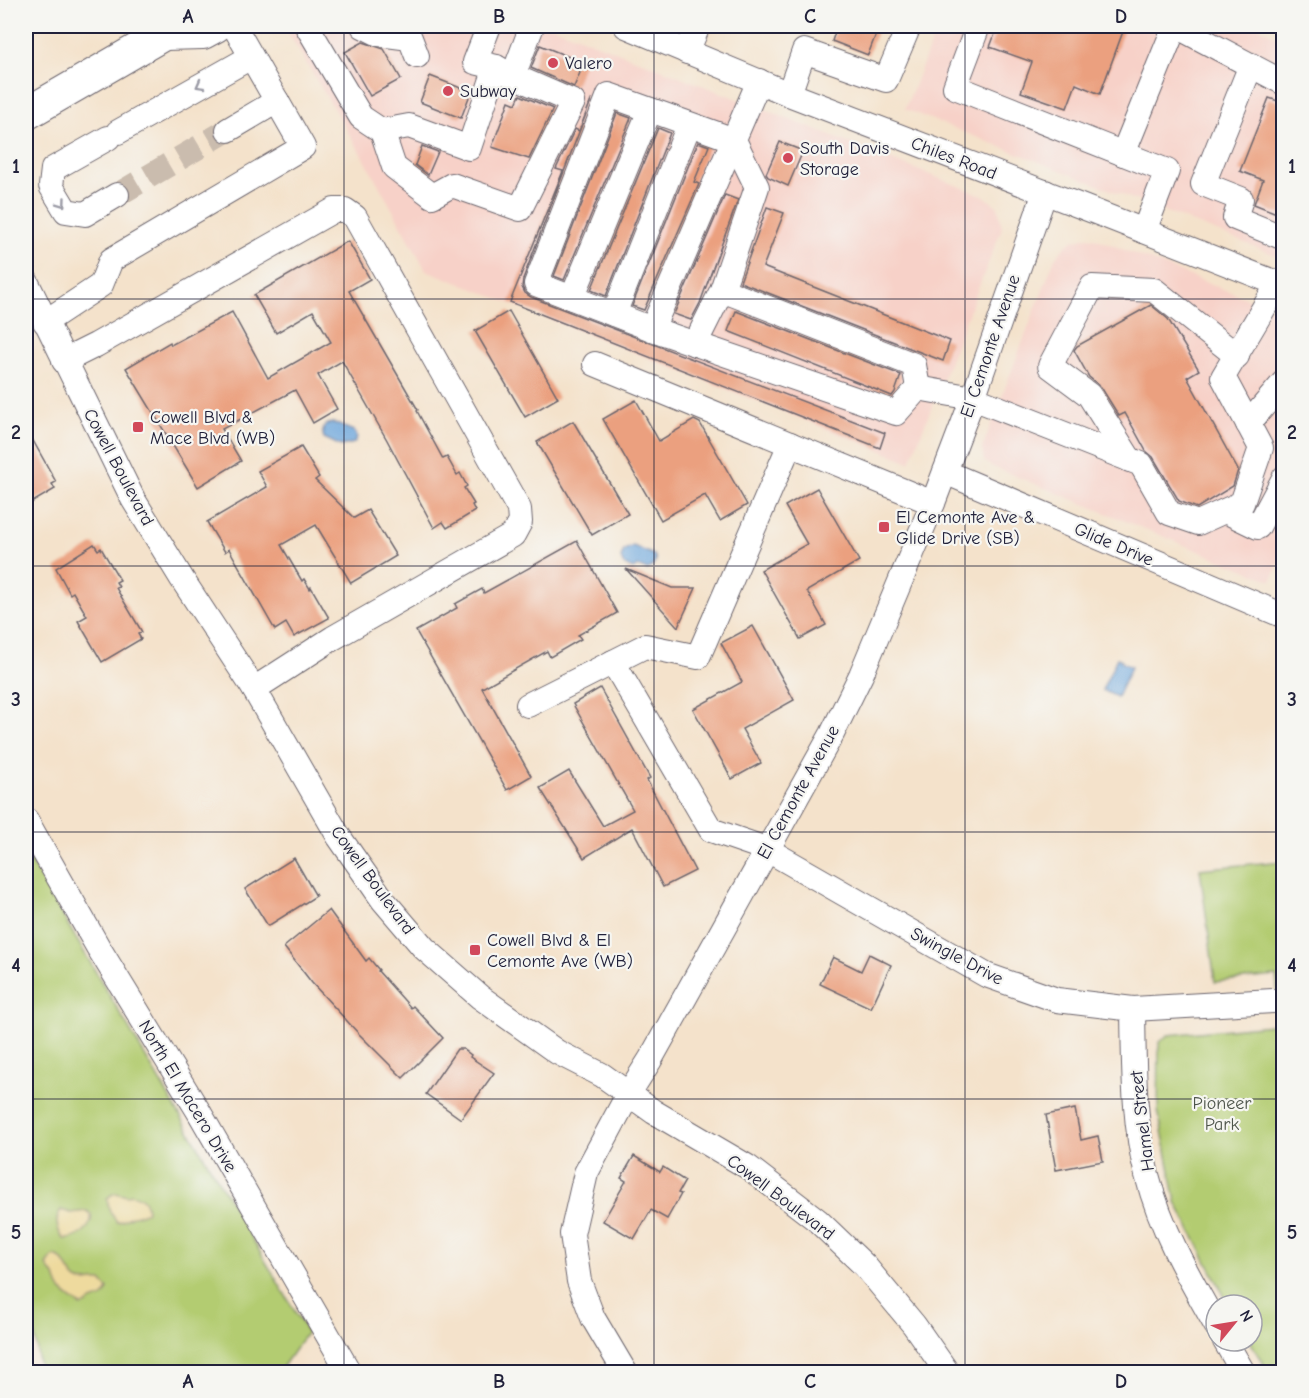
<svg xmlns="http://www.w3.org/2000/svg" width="1309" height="1398" viewBox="0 0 1309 1398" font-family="'Comic Neue',sans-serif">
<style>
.built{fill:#f7d1c8}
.green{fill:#b3cc71;stroke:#6a7756;stroke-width:1.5}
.sand{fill:#eeda9e;stroke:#887e6c;stroke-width:1.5}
.water{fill:#6ca5db;stroke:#47648b;stroke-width:1.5}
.building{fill:#eba07f}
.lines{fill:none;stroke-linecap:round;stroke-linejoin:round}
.minor-tunnel{stroke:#cabcae;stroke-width:24;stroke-dasharray:24 12;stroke-linecap:butt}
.minor-casing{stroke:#6c656d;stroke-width:26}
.major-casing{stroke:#6c656d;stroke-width:34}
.minor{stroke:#fff;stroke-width:24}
.major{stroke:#fff;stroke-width:32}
.oneway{stroke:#9c9ca7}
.grid{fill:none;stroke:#22223b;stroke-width:1.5;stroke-opacity:0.55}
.poi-dot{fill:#d1495b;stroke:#f6f6f2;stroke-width:2}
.labels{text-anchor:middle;stroke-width:4.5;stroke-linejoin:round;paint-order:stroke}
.poi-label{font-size:18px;fill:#22223b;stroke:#f6f6f2;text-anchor:start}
.street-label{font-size:18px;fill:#22223b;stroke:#f6f6f2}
.park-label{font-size:18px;fill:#4e554b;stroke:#f6f6f2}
.neatline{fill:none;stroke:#22223b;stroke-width:2}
.grid-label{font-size:20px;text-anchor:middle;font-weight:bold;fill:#22223b}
</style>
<rect width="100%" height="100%" fill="#f6f6f2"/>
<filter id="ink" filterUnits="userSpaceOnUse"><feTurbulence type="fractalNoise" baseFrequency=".0167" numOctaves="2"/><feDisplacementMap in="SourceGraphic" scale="12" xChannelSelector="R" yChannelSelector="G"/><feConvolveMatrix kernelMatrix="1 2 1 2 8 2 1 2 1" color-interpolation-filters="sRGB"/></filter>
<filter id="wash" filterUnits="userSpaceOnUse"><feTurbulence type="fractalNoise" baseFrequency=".008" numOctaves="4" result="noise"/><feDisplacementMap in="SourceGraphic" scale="24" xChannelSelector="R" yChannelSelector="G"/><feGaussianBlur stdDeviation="1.35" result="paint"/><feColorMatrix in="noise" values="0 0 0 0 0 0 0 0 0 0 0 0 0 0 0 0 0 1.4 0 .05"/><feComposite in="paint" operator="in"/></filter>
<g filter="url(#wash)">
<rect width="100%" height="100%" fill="#f4e2cb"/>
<g class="built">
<polygon points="284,26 551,26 984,196 998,207 1002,228 910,462 426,270 366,162"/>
<polygon points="938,26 1257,26 1283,40 1283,258 905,109"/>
<polygon points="1088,237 1097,239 1283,313 1284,549 1272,581 991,466 984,461 982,448 1055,258 1066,245 1073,241"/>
</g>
<g class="green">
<polygon points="26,853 307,1332 279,1372 40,1372 26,1272"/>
<polygon points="1283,861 1283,1372 1268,1372 1250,1341 1252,1341 1252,1305 1229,1305 1176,1202 1158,1110 1159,1042 1168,1035 1281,1024 1276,976 1215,982 1200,869"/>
</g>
<g class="sand">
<path d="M116,1193L127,1196L131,1194C142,1197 146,1200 147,1211C141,1216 137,1214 130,1217C124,1220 124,1222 117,1222L110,1212L107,1199L111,1195Z"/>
<path d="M61,1210L71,1213L87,1211L91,1214C94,1227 77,1240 64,1239C57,1231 54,1219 61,1210Z"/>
<path d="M53,1256C68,1258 66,1272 77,1280C85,1285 92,1279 101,1281L108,1289C105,1297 102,1298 94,1300C90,1301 87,1306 82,1306C80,1306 62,1292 60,1289C57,1286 57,1280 55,1276C52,1271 48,1271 47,1265Z"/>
</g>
<g class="water">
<path d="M334,423L354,431L357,437L354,443L341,446L324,438C321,429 324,423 334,423Z"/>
<polygon points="633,546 654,555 656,560 653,566 647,570 638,566 633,569 623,564 621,558 624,550"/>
<polygon points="1117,658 1122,660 1121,662 1131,667 1117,697 1102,690"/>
</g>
<g id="blocks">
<g class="building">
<polygon points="837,26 879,26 868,55 832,41"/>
<polygon points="998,26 1125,26 1100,94 1076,84 1067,108 1021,92 1032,62 990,47"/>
<polygon points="363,42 384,49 401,79 370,96 345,52"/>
<polygon points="540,45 584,63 574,87 531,68"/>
<polygon points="430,76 471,92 461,118 420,102"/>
<polygon points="520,95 553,109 529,159 492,147 509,101 516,104"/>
<polygon points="592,98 523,279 522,287 525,293 531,297 885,433 880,448 510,302 563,171 556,169 575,129 579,131"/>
<polygon points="1269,98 1284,103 1284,216 1254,204 1263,180 1240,171"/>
<polygon points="617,113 631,118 564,280 554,276"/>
<polygon points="658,128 670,133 606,296 591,290"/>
<polygon points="698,142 709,146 694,182 699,184 644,310 632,306"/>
<polygon points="780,142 803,151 788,186 768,177 766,174"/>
<polygon points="422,146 438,152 428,175 415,165"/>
<polygon points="725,195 738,200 700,303 691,320 674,314"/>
<polygon points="767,207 784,213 763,267 950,341 943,361 740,282"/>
<polygon points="348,241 370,279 349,291 418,410 417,411 443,459 447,457 457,475 460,473 467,486 464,488 474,504 472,505 475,511 447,528 443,522 434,528 387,440 342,361 318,375 337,409 313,423 295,390 222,429 241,461 198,487 126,368 170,342 171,345 232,312 268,378 331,342 313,311 276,333 254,295"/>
<polygon points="1151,305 1168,319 1199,370 1187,377 1238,470 1233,486 1197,508 1179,501 1153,457 1146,451 1125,413 1119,416 1101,387 1089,377 1074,350 1077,346"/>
<polygon points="509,311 558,398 525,417 475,331"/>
<polygon points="736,311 901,375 895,392 892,396 728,331"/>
<polygon points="636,400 659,441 694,420 700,423 747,505 720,521 705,495 661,520 603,419"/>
<polygon points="573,421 628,514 592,535 537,442"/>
<polygon points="26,428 56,482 52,484 55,489 26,506"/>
<polygon points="301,447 319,477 315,480 354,518 368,510 396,556 351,583 316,525 281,545 302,581 304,579 310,589 311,587 329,618 294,637 286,623 275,630 229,549 225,552 207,522 267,487 258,471"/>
<polygon points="817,488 859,561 807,591 826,625 800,639 761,570 807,544 785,506"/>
<polygon points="577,541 617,613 578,635 581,639 550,657 547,651 482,688 531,776 507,790 416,631 457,608 455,604 482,589 484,593"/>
<polygon points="94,544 98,550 101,548 120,580 116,582 119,587 116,588 142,632 138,634 141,639 102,662 78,621 87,616 73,592 70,594 56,568"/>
<polygon points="626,569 672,588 696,588 678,627"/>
<polygon points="753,626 794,700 742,729 761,763 732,779 693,709 742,682 721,643"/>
<polygon points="600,688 650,778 647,780 695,871 663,887 632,828 584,858 540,788 569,771 603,826 633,810 573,704"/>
<polygon points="294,858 316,896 268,926 245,889"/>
<polygon points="329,910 366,961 369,958 379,970 378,971 411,1008 413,1006 443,1038 403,1078 359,1034 312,983 284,947"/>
<polygon points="869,954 891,965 871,1008 820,984 833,957 861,971"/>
<polygon points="457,1049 463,1049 471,1055 470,1057 494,1073 461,1119 426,1094"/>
<polygon points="1075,1109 1081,1140 1098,1136 1103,1161 1056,1170 1046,1115"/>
<polygon points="634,1156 660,1172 663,1167 685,1181 678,1193 681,1194 667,1219 651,1210 634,1239 603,1221 626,1181 621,1178"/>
</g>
</g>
</g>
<g filter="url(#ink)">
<use href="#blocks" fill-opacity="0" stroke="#6c656d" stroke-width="1.5"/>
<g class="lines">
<polyline class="minor-tunnel" points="117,195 228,130"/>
<g class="minor-casing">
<g id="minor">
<polyline points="307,26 361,117 382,131 409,126 469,148 496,67 513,76"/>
<polyline points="363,26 379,34 410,38 417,56"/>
<polyline points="489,26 475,62 496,67"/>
<polyline points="626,26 789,94 1083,207 1284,286"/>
<polyline points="978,26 955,87 1167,171 1144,231"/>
<polyline points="1176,26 1284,83"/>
<polyline points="687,52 698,26"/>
<polyline points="1251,65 1203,184 1241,199 1235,218 1284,238"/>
<polyline points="759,81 652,329 896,413 918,388 973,398 1141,464 1169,513 1198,523 1242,503 1261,448 1223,377 1278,284"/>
<polyline points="789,94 804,51 886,80 909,26"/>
<polyline points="228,130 277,101"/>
<polyline points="382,131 394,167 432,196 452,185 520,209 573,102 513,76 532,26"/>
<polyline points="118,132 251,57"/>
<polyline points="108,138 53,169 51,186 66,211 85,214 117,195"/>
<polyline points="1123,154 1175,26"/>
<polyline points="26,281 133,499 182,579 254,689 339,837 383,900 424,948 480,997 557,1052 602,1075 654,1112 748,1167 817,1220 865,1266 914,1325 947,1372"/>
<polyline points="572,298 650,110"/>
<polyline points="614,314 689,125"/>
<polyline points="45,322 101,285 111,260 303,147 234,26"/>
<polyline points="652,329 536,284 609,95 734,140 757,187 722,290"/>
<polyline points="695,344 722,290 914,365 918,388"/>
<polyline points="64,361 96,345 334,210 345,210 355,217 519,509 520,522 513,535 333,638 254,689"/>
<polyline points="595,364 933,503"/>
<polyline points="1248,424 1284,382"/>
<polyline points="1130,460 1089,395 1050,366 1092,287 1154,290 1237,356"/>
<polyline points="945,472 1284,616"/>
<polyline points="1225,511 1258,527 1284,478"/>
<polyline points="613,662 711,830 766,849 986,975 1057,1000 1133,1009 1273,1001"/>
<polyline points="528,705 645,646 698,657 790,444"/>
<polyline points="26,820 98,947 199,1112 349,1372"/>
<path d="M1133,1009C1134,1064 1133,1122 1147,1175C1161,1229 1188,1276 1216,1325"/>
<polyline points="1225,1341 1243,1372"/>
<polyline points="625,1372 593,1318 579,1281 572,1234 586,1173 629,1093 650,1060 832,734 861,675 933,503 973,398 1045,192"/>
</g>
</g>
<g class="major-casing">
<g id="major">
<polyline points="164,34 203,33 216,26"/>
<polyline points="26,114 164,34 169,26"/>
</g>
</g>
<use href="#minor" class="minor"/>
<use href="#major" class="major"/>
</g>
<defs><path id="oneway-chevron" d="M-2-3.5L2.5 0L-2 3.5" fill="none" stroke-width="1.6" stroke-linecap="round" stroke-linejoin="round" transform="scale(1.5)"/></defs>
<g class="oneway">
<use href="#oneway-chevron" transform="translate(200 85) rotate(151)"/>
<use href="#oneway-chevron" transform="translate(62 203) rotate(54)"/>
</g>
</g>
<path class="grid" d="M344,26V1372M654,26V1372M965,26V1372M26,299H1284M26,566H1284M26,832H1284M26,1099H1284"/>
<g class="poi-dot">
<circle cx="553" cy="63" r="6"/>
<circle cx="448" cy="91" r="6"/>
<circle cx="788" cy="158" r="6"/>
<rect x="132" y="421" width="12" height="12" rx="3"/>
<rect x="878" y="521" width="12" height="12" rx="3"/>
<rect x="469" y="944" width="12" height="12" rx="3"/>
</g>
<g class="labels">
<g class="poi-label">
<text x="565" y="69">Valero</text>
<text x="460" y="97">Subway</text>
<text x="800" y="154">South Davis<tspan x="800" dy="21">Storage</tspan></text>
<text x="150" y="423">Cowell Blvd &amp;<tspan x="150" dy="21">Mace Blvd (WB)</tspan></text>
<text x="896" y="523">El Cemonte Ave &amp;<tspan x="896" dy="21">Glide Drive (SB)</tspan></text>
<text x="487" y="946">Cowell Blvd &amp; El<tspan x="487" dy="21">Cemonte Ave (WB)</tspan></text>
</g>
<g class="street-label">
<text transform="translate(954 158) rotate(21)" y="6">Chiles Road</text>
<text transform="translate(990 346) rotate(-71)" y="6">El Cemonte Avenue</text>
<text transform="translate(119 467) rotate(62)" y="6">Cowell Boulevard</text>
<text transform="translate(1114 544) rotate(23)" y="6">Glide Drive</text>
<text transform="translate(798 792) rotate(-61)" y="6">El Cemonte Avenue</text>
<text transform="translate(373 880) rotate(54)" y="6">Cowell Boulevard</text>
<text transform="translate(957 956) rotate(28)" y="6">Swingle Drive</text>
<text transform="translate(188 1096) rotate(59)" y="6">North El Macero Drive</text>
<text transform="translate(1142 1121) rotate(-97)" y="6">Hamel Street</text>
<text transform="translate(781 1197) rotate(37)" y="6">Cowell Boulevard</text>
</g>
<g class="park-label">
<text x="1222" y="1109">Pioneer<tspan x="1222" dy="21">Park</tspan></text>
</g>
</g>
<rect width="1309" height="1398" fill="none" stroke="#f6f6f2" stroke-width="66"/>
<g transform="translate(1234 1323) rotate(60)"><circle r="28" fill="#f6f6f2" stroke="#a1a1a9" stroke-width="1.5"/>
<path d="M0-4.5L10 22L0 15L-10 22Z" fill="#d1495b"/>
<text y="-9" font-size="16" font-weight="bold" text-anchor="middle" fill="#22223b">N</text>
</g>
<rect x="33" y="33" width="1243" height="1332" class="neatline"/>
<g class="grid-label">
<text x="188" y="23">A</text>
<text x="499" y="23">B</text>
<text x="810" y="23">C</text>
<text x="1121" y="23">D</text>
<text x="16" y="173">1</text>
<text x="1292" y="173">1</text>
<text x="16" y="439">2</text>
<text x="1292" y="439">2</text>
<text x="16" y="706">3</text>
<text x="1292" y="706">3</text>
<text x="16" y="972">4</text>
<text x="1292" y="972">4</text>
<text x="16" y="1239">5</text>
<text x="1292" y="1239">5</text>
<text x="188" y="1388">A</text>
<text x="499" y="1388">B</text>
<text x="810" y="1388">C</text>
<text x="1121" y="1388">D</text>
</g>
</svg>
